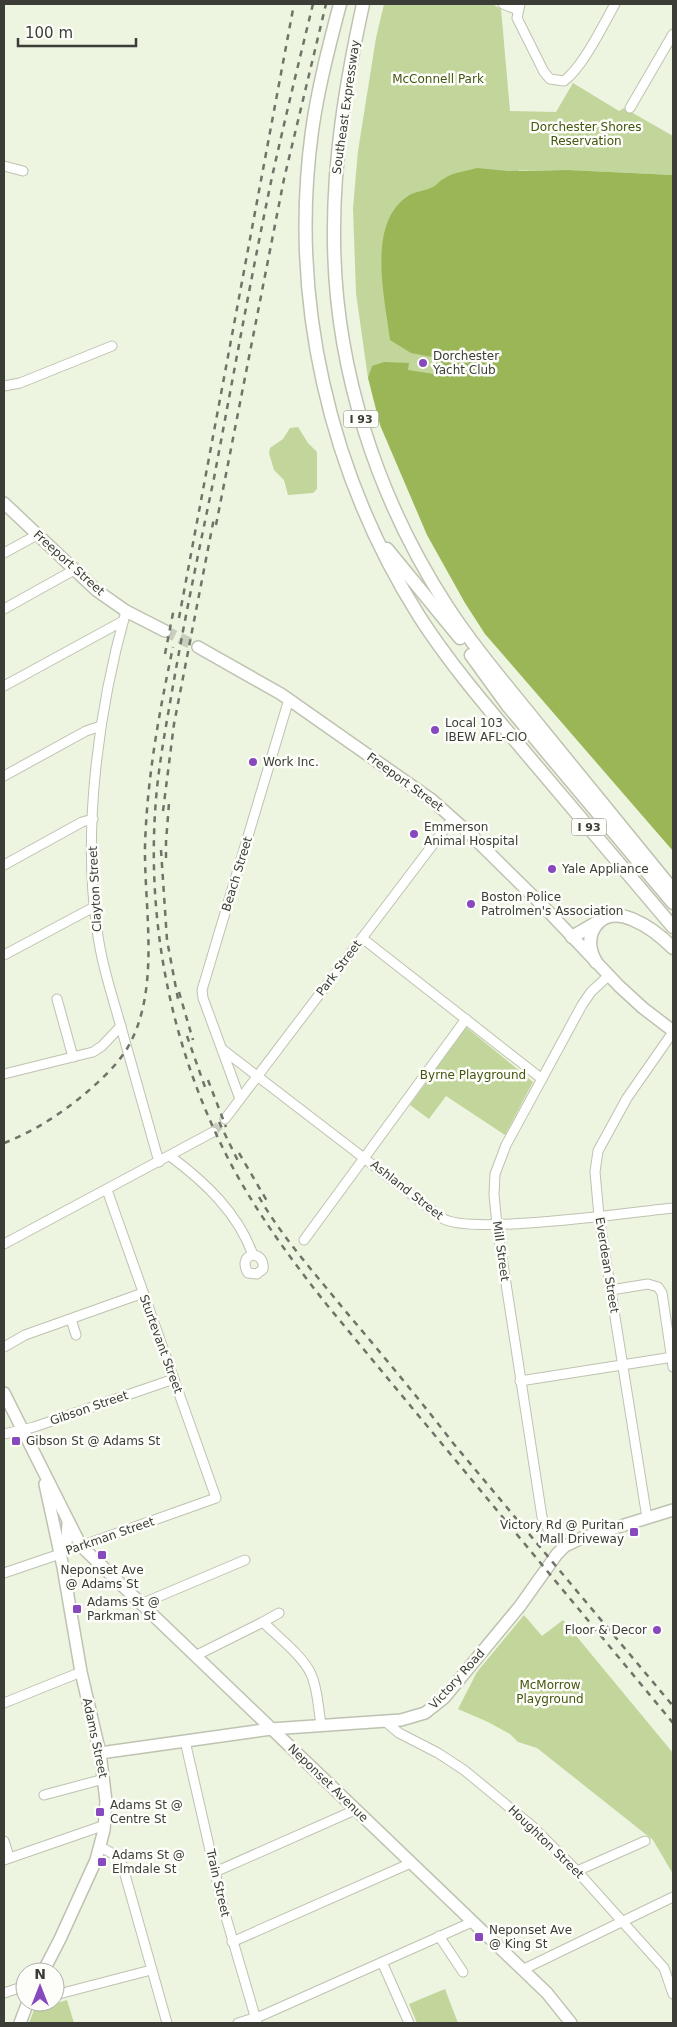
<svg xmlns="http://www.w3.org/2000/svg" width="677" height="2027" viewBox="0 0 677 2027" font-family="'DejaVu Sans',sans-serif">
<style>
.green{fill:#c2d59a}
.water{fill:#9bb657}
.lines{fill:none;stroke-linecap:round;stroke-linejoin:round}
.minor-tunnel{stroke:#c9cfbe;stroke-width:9;stroke-dasharray:9 4.5;stroke-linecap:butt}
.major-tunnel{stroke:#c9cfbe;stroke-width:11;stroke-dasharray:11 5.5;stroke-linecap:butt}
.minor-casing{stroke:#bdc3b0;stroke-width:11}
.major-casing{stroke:#bdc3b0;stroke-width:14}
.highway-casing{stroke:#bdc3b0;stroke-width:15}
.minor{stroke:#fff;stroke-width:9}
.major{stroke:#fff;stroke-width:11}
.highway{stroke:#fff;stroke-width:12}
.rail{stroke:#6f7368;stroke-width:2.5;stroke-dasharray:6 6;stroke-linecap:butt}
.poi-dot{fill:#8849bf;stroke:#fdfefa;stroke-width:2}
.labels{text-anchor:middle;stroke-width:5;stroke-linejoin:round;paint-order:stroke}
.shield{fill:#fdfefa;stroke:#757771;stroke-width:1}
.shield-label{font-size:11px;font-weight:bold;fill:#3b3d36}
.park-label{font-size:12px;fill:#44550f;stroke:#fdfefa}
.street-label{font-size:12px;fill:#3b3d36;stroke:#fdfefa}
.poi-label{font-size:12px;fill:#3b3d36;stroke:#fdfefa;text-anchor:start}
</style>
<rect width="100%" height="100%" fill="#edf4e0"/>
<g class="green">
<polygon points="384,4 492,4 501,9 510,111 556,112 573,83 619,111 624,108 673,136 673,175 568,170 519,170 445,374 368,378 356,293 353,208 358,151 376,38"/>
<polygon points="298,427 308,443 317,452 317,489 313,493 288,495 284,480 274,470 269,453 270,448 283,439 290,428"/>
<polygon points="466,1027 533,1082 505,1135 446,1096 429,1119 410,1105"/>
<polygon points="524,1615 542,1636 563,1620 673,1753 673,1874 653,1840 537,1748 518,1742 510,1734 488,1722 458,1709 477,1672"/>
<polygon points="445,1989 458,2023 417,2023 409,2004"/>
<polygon points="67,2000 74,2023 29,2023 34,2010"/>
</g>
<path class="water" d="M477,168L508,171L568,170L673,175V851L485,634L465,603L427,535L380,425L368,378L372,366L384,362L409,363L408,370L434,374L437,358L411,353L390,340C385,298 366,224 408,196C416,191 425,191 433,187C437,185 440,180 445,178C454,172 467,171 477,168Z"/>
<g class="lines">
<polyline class="minor-tunnel" points="213,1132 225,1119"/>
<polyline class="major-tunnel" points="165,631 198,647"/>
<g class="minor-casing">
<g id="minor">
<polyline points="503,4 518,10"/>
<path d="M520,4L517,18L544,72L550,79L564,81C583,67 603,25 615,4"/>
<polyline points="630,108 673,34"/>
<polyline points="4,166 23,171"/>
<polyline points="4,386 20,383 112,346"/>
<polyline points="4,553 37,535"/>
<polyline points="4,609 74,570"/>
<path d="M126,611C99,707 82,829 97,929C101,962 112,995 121,1027C134,1072 146,1117 159,1162"/>
<polyline points="4,686 123,621"/>
<polyline points="4,776 86,731 101,726"/>
<polyline points="4,865 82,822 93,819"/>
<polyline points="362,938 542,1079"/>
<polyline points="4,955 94,907"/>
<polyline points="57,999 73,1057"/>
<path d="M222,1049L442,1218C468,1236 633,1212 673,1208"/>
<polyline points="4,1074 93,1052 102,1046 121,1026"/>
<polyline points="240,1099 203,998 202,990 289,699"/>
<polyline points="225,1119 453,818"/>
<path d="M170,1156C205,1182 238,1213 253,1255C261,1256 264,1262 263,1269L257,1274L248,1273C243,1265 244,1257 253,1255"/>
<polyline points="304,1240 466,1019"/>
<polyline points="4,1244 213,1132"/>
<polyline points="611,1290 648,1284 658,1287 662,1293 673,1367"/>
<polyline points="71,1319 76,1335"/>
<polyline points="4,1347 25,1335 143,1293"/>
<polyline points="520,1381 673,1357"/>
<polyline points="4,1434 34,1427 174,1379"/>
<polyline points="647,1518 599,1216 595,1172 598,1151 627,1098 673,1032"/>
<polyline points="81,1546 216,1498 107,1190"/>
<polyline points="565,1546 550,1533 542,1517 497,1225 494,1195 495,1174 506,1145 582,1005 591,992 608,976"/>
<polyline points="4,1573 60,1554"/>
<polyline points="141,1604 245,1560"/>
<path d="M263,1622C278,1637 303,1656 311,1674C318,1689 318,1708 321,1724"/>
<polyline points="195,1656 263,1622 279,1613"/>
<polyline points="4,1703 81,1672"/>
<polyline points="386,1722 399,1733 438,1753 464,1770 532,1826 577,1871 664,1968 673,1994"/>
<polyline points="185,1741 223,1907 257,2023"/>
<polyline points="44,1795 104,1779"/>
<polyline points="4,1841 9,1857"/>
<polyline points="101,1847 115,1855 122,1864 167,2023"/>
<polyline points="4,1860 105,1825"/>
<polyline points="577,1871 645,1841"/>
<polyline points="215,1872 355,1810"/>
<polyline points="439,1936 463,1972"/>
<polyline points="232,1942 411,1863"/>
<polyline points="382,1962 409,2023"/>
<polyline points="522,1970 673,1897"/>
<polyline points="4,1993 25,1986"/>
<polyline points="55,1995 151,1970"/>
<polyline points="238,2023 261,2016 472,1922"/>
</g>
</g>
<g class="major-casing">
<g id="major">
<polyline points="4,503 96,590 126,611 165,631"/>
<polyline points="198,647 281,694 432,800 469,833 545,908 619,986 643,1008 673,1031"/>
<polyline points="4,1393 81,1546 547,1993 571,2023"/>
<polyline points="60,1554 67,1539 68,1522"/>
<polyline points="100,1753 271,1729 401,1720 425,1713 444,1698 520,1606 557,1554 565,1546 582,1538 673,1510"/>
<polyline points="43,1972 60,1939 96,1860 104,1830 106,1801 100,1753 81,1672 63,1567 45,1484"/>
<polyline points="20,2023 28,2002"/>
</g>
</g>
<g class="highway-casing">
<g id="highway">
<path d="M340,4C329,46 318,88 312,131C289,299 329,473 419,616C453,669 495,716 535,764C581,818 627,873 673,927"/>
<path d="M363,4C346,82 333,160 334,240C335,369 377,498 447,606C475,649 509,688 541,728C585,782 629,836 673,890"/>
<polyline points="387,549 460,638"/>
<polyline points="471,655 508,706 673,903"/>
<polyline points="572,937 596,923"/>
<path d="M596,962C590,952 588,943 592,932C609,894 656,931 673,948"/>
</g>
</g>
<use href="#minor" class="minor"/>
<use href="#major" class="major"/>
<use href="#highway" class="highway"/>
<g class="rail">
<path d="M313,4C299,61 285,119 272,177C251,277 233,378 214,478C200,545 186,612 174,680C168,715 161,751 157,788C145,908 167,1031 219,1140C247,1200 286,1253 327,1305L673,1723"/>
<polyline points="216,525 284,179 326,4"/>
<polyline points="179,618 294,4"/>
<polyline points="165,654 174,608"/>
<polyline points="163,811 174,724 214,518"/>
<polyline points="161,850 167,940 178,999"/>
<polyline points="166,858 166,842 169,803"/>
<polyline points="179,992 193,1040"/>
<polyline points="187,1036 206,1090"/>
<polyline points="208,1080 226,1127"/>
<polyline points="219,1122 239,1163"/>
<path d="M4,1143C35,1131 62,1113 87,1092C102,1079 118,1064 128,1047C161,989 144,909 145,846C147,778 159,713 173,647"/>
<polyline points="239,1153 267,1201"/>
<path d="M259,1197C282,1237 313,1271 342,1307C379,1351 417,1396 453,1443L673,1706"/>
</g>
</g>
<g class="poi-dot">
<circle cx="423" cy="363" r="5"/>
<circle cx="435" cy="730" r="5"/>
<circle cx="253" cy="762" r="5"/>
<circle cx="414" cy="834" r="5"/>
<circle cx="552" cy="869" r="5"/>
<circle cx="471" cy="904" r="5"/>
<rect x="11" y="1436" width="10" height="10" rx="2.5"/>
<rect x="629" y="1527" width="10" height="10" rx="2.5"/>
<rect x="97" y="1550" width="10" height="10" rx="2.5"/>
<rect x="72" y="1604" width="10" height="10" rx="2.5"/>
<circle cx="657" cy="1630" r="5"/>
<rect x="95" y="1807" width="10" height="10" rx="2.5"/>
<rect x="97" y="1857" width="10" height="10" rx="2.5"/>
<rect x="474" y="1932" width="10" height="10" rx="2.5"/>
</g>
<g class="labels">
<g class="shield">
<rect x="343.5" y="410.5" width="35" height="17" rx="4"/>
<rect x="571.5" y="818.5" width="35" height="17" rx="4"/>
</g>
<g class="shield-label">
<text x="361" y="423">I 93</text>
<text x="589" y="831">I 93</text>
</g>
<g class="park-label">
<text x="438" y="83">McConnell Park</text>
<text x="586" y="131">Dorchester Shores<tspan x="586" dy="14">Reservation</tspan></text>
<text x="473" y="1079">Byrne Playground</text>
<text x="550" y="1689">McMorrow<tspan x="550" dy="14">Playground</tspan></text>
</g>
<g class="street-label">
<text transform="translate(346 107) rotate(-82)" y="4">Southeast Expressway</text>
<text transform="translate(69 563) rotate(42)" y="4">Freeport Street</text>
<text transform="translate(405 782) rotate(36)" y="4">Freeport Street</text>
<text transform="translate(237 874) rotate(-73)" y="4">Beach Street</text>
<text transform="translate(95 889) rotate(-93)" y="4">Clayton Street</text>
<text transform="translate(339 968) rotate(-53)" y="4">Park Street</text>
<text transform="translate(407 1190) rotate(38)" y="4">Ashland Street</text>
<text transform="translate(501 1251) rotate(82)" y="4">Mill Street</text>
<text transform="translate(607 1265) rotate(81)" y="4">Everdean Street</text>
<text transform="translate(161 1344) rotate(70)" y="4">Sturtevant Street</text>
<text transform="translate(89 1408) rotate(-19)" y="4">Gibson Street</text>
<text transform="translate(110 1536) rotate(-19)" y="4">Parkman Street</text>
<text transform="translate(457 1679) rotate(-48)" y="4">Victory Road</text>
<text transform="translate(95 1738) rotate(78)" y="4">Adams Street</text>
<text transform="translate(328 1783) rotate(44)" y="4">Neponset Avenue</text>
<text transform="translate(546 1842) rotate(44)" y="4">Houghton Street</text>
<text transform="translate(218 1883) rotate(77)" y="4">Train Street</text>
</g>
<g class="poi-label">
<text x="433" y="360">Dorchester<tspan x="433" dy="14">Yacht Club</tspan></text>
<text x="445" y="727">Local 103<tspan x="445" dy="14">IBEW AFL-CIO</tspan></text>
<text x="263" y="766">Work Inc.</text>
<text x="424" y="831">Emmerson<tspan x="424" dy="14">Animal Hospital</tspan></text>
<text x="562" y="873">Yale Appliance</text>
<text x="481" y="901">Boston Police<tspan x="481" dy="14">Patrolmen's Association</tspan></text>
<text x="26" y="1445">Gibson St @ Adams St</text>
<text x="624" y="1529" text-anchor="end">Victory Rd @ Puritan<tspan x="624" dy="14">Mall Driveway</tspan></text>
<text x="102" y="1574" text-anchor="middle">Neponset Ave<tspan x="102" dy="14">@ Adams St</tspan></text>
<text x="87" y="1606">Adams St @<tspan x="87" dy="14">Parkman St</tspan></text>
<text x="647" y="1634" text-anchor="end">Floor &amp; Decor</text>
<text x="110" y="1809">Adams St @<tspan x="110" dy="14">Centre St</tspan></text>
<text x="112" y="1859">Adams St @<tspan x="112" dy="14">Elmdale St</tspan></text>
<text x="489" y="1934">Neponset Ave<tspan x="489" dy="14">@ King St</tspan></text>
</g>
</g>
<rect width="677" height="2027" fill="none" stroke="#3b3d36" stroke-width="10"/>
<g transform="translate(40 1987)"><circle r="24" fill="#fdfefa" stroke="#afb1ac"/>
<path d="M0-4L9 19L0 12L-9 19Z" fill="#8849bf"/>
<text y="-8" font-size="14" font-weight="bold" text-anchor="middle" fill="#3b3d36">N</text>
</g>
<path d="M18 38v8h118v-8" fill="none" stroke="#3b3d36" stroke-width="2.5"/>
<text x="25" y="38" font-size="15" fill="#3b3d36" stroke="#fdfefa" stroke-width="4" paint-order="stroke">100 m</text>
</svg>
